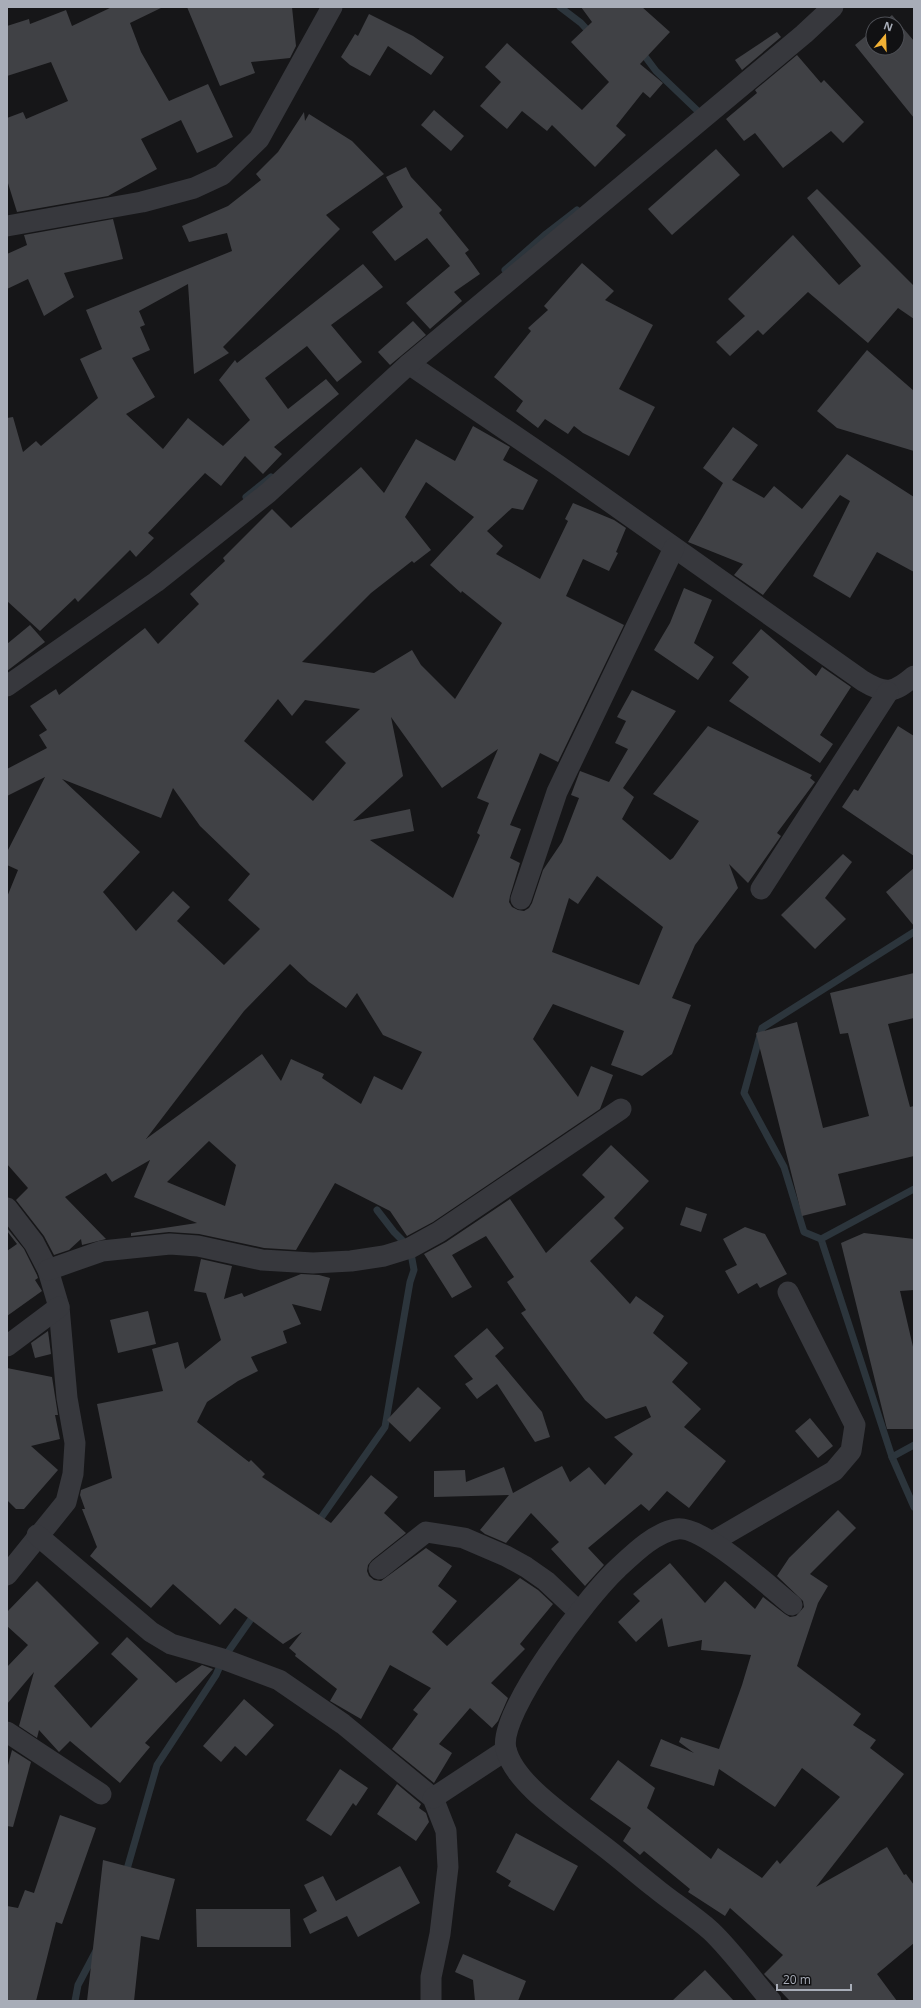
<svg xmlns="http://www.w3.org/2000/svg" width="921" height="2008" viewBox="0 0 921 2008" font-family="'Open Sans',sans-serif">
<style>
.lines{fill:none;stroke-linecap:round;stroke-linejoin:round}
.stream{stroke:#2c353c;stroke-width:7}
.building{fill:#404145;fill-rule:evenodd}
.street{stroke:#37383d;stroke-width:21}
</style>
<rect width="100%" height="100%" fill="#161618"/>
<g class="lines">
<g class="stream">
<polyline points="560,7 581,23 591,34"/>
<polyline points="641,51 656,71 703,116"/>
<polyline points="505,270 546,234 577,210"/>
<polyline points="246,497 271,477"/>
<polyline points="914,932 762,1028 744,1093 784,1167 804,1232 821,1239 892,1457 914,1507"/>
<polyline points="821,1239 914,1189"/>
<polyline points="892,1457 914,1445"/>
<polyline points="316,1525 385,1427 410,1282 414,1270 410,1248 394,1232 377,1210"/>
<polyline points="125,1876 157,1765 216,1675 223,1659 256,1612"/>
<polyline points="75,2001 78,1985 96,1951"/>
</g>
</g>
<g class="building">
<polygon points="112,7 163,7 130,23 141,52 169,101 208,84 233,137 197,153 181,120 141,139 157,169 108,196 17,212 7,180 7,118 23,112 26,119 68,101 51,62 7,76 7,26 29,19 30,24 66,10 72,26"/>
<polygon points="187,7 292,7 296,46 290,58 251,62 255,73 220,86"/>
<polygon points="581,7 642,7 670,32 640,64 663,83 650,98 643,92 616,126 626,135 595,167 552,125 547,131 522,111 507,129 480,106 501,82 485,67 507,43 582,110 609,82 571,42 592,22"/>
<polygon points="369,14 413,36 444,57 431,75 388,46 370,76 350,65 341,57 355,34 358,36"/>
<polygon points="892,15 914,41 914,118 855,45 873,30 873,48 897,48 897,24 881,24"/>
<polygon points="777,32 781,37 742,70 735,60"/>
<polygon points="797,55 821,83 824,80 864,122 843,143 831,131 783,168 755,133 744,141 726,119 757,93 755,90"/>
<polygon points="434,110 464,136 451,151 421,125"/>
<polygon points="304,112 305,121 309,114 352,141 384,174 326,215 340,229 223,347 229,353 194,374 188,284 139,311 145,325 140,327 150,350 132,358 155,397 126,414 163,449 188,418 223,446 250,420 219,380 235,360 237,363 363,264 383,287 331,325 362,362 337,382 307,346 265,378 288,409 326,379 339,394 274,447 282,454 263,474 245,456 221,486 205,473 148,533 154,538 136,557 130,550 78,602 75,598 40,631 7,601 7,418 13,417 23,452 36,441 41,446 98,398 80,359 102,349 86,310 232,251 227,233 189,242 182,226 228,206 261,180 256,174 278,152"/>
<polygon points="716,149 740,175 672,235 648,209"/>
<polygon points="406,167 411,177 442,210 439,213 469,250 465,253 480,274 454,292 462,301 430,329 406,303 450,266 427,238 395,261 372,232 403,207 386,177"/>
<polygon points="817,189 914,286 914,319 898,308 868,343 808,292 763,335 758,330 730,356 716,342 745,316 728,299 793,235 839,285 861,266 807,198"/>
<polygon points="113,219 123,259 64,273 74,297 44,316 28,279 7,289 7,254 27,245 24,235"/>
<polygon points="582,263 614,291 605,300 653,325 619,389 655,407 629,456 583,433 574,426 568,434 545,419 538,428 516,411 523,401 494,377 531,331 528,328 548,310 544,306"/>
<polygon points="413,321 426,335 390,365 378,352"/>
<polygon points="867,350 914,391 914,451 837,428 817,411"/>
<path d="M473,426L510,447L503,460L538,480L523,510L512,508L487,531L503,546L496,554L540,579L568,521L565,519L573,503L614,520L626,528L616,552L618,553L609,571L583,559L566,596L624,625L558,762L540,753L510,825L521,829L510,858L520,863L510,896L509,902L512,907L518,910L524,911L529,908L532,903L543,870L562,842L579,798L571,795L580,771L609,782L628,749L615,743L626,721L617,717L632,690L676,711L623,788L634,797L622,819L670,860L673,858L699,821L653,794L708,726L812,775L810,778L815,782L777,833L781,836L748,883L729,864L738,888L695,945L672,998L691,1005L672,1054L642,1076L611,1065L624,1031L553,1004L533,1039L578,1097L591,1066L613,1075L600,1109L433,1222L407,1236L390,1211L335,1183L296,1250L264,1248L199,1234L169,1232L131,1236V1233L197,1223L134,1197L150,1160L112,1182L106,1173L65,1197L106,1239L82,1245L81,1239L69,1250L54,1255L44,1236L16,1200L28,1188L7,1164V897L18,870L7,865V852L45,777L7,796V769L47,748L39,735L47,730L30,706L56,689L59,695L145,628L158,644L199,604L190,594L225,561L223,558L272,509L291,528L361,467L384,493L416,439L455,461ZM426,482L474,517L430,565L461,593L462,591L502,623L455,699L421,665L412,650L374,673L302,662L371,593L412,561L414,563L431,550L405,517ZM278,699L292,716L305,700L360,709L325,742L346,763L313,801L244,741ZM391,717L442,788L498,749L477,798L489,803L477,833L480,835L453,898L370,840L414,831L410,809L353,821L403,776ZM62,779L161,818L173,788L200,826L250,874L228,900L260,929L224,965L177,921L190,907L173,891L136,931L103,892L140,852ZM597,876L663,927L639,985L552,952L569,898L578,904ZM290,964L309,982L346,1008L357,993L383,1035L422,1052L402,1090L374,1076L361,1104L322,1078L324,1074L291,1059L281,1081L262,1054L146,1139L244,1011ZM209,1141L236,1165L225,1206L167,1182Z"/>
<polygon points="733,427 758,445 732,480 764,498 774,486 802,509 847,454 914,497 914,572 877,552 850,598 813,576 850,501 840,495 763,595 734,575 743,564 688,542 723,483 703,468"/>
<polygon points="684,588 712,600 694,643 714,657 698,680 654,650 670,623"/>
<polygon points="30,625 45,642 7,671 7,644"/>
<polygon points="761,629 816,676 822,667 851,687 820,735 833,744 820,763 729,701 749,677 732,663"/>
<polygon points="898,726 914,736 914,856 842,807 854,789 858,791"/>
<polygon points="843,854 852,862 825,898 846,919 815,949 781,915"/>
<polygon points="914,868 914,926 886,892"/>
<polygon points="914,973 914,1018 888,1024 910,1107 914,1106 914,1156 838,1174 846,1205 802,1216 756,1033 797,1022 823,1128 869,1116 848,1033 840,1034 830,993"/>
<polygon points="611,1145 649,1181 614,1218 624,1228 590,1261 630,1304 636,1296 664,1316 653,1333 688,1363 672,1382 701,1409 684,1427 726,1461 689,1508 667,1491 649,1511 641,1504 588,1548 604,1565 585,1586 551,1549 559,1542 531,1513 506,1543 485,1534 480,1530 509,1495 434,1497 434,1471 465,1470 466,1482 504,1467 513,1493 562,1466 570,1482 589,1467 605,1485 633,1454 614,1437 651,1417 646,1406 606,1419 585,1400 521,1313 526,1310 507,1282 514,1277 486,1236 452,1255 472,1287 452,1298 424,1254 446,1242 510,1199 546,1253 605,1197 582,1175"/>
<polygon points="686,1207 707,1214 701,1232 680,1225"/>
<polygon points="745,1227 765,1234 787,1274 760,1288 757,1283 738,1294 725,1271 737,1265 723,1239"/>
<polygon points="7,1228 24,1249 37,1275 38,1278 35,1280 42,1291 7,1316 7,1251 17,1244 7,1231"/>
<polygon points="864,1233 914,1239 914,1290 900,1291 914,1351 914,1429 887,1429 841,1243"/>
<polygon points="201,1259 232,1266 224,1299 242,1293 244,1297 301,1274 319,1275 330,1278 321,1311 292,1304 301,1324 283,1331 287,1343 251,1357 258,1371 238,1381 207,1402 197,1422 249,1462 251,1460 265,1474 262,1477 331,1523 371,1475 398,1497 384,1513 406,1533 372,1560 368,1565 367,1571 369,1576 374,1580 381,1581 426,1548 452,1566 438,1586 457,1601 432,1632 447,1646 520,1578 538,1590 553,1604 520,1644 525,1649 491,1683 508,1698 498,1721 492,1728 470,1708 439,1744 452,1753 434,1783 392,1749 418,1714 413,1710 431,1688 390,1665 361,1719 330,1701 337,1689 295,1656 296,1654 289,1648 302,1632 283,1644 235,1608 220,1625 173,1584 151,1608 90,1556 97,1547 82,1509 85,1509 80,1495 81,1490 112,1478 97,1404 163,1391 152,1349 178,1342 185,1369 221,1340 206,1293 194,1291"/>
<polygon points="148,1311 156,1344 118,1353 110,1320"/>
<polygon points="487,1328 504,1348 495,1356 542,1412 550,1437 535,1442 497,1384 477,1399 465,1384 473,1379 454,1356"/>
<polygon points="48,1331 51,1354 35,1358 31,1343"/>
<polygon points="7,1368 52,1377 58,1415 55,1415 60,1439 31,1446 58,1470 24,1509 16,1509 7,1500"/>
<polygon points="418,1387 441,1408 410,1442 387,1420"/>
<polygon points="810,1418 833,1446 818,1458 795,1431"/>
<polygon points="838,1510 856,1528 810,1574 828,1586 818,1603 797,1666 861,1714 853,1725 876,1740 870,1748 904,1774 816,1887 887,1847 904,1875 906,1874 914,1885 914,1943 877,1974 897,2001 790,2001 764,1974 783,1955 730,1908 725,1916 688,1892 690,1889 644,1851 640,1855 623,1841 631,1828 590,1799 618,1760 655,1788 647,1808 711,1859 718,1848 762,1878 777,1860 780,1864 840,1797 802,1768 775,1807 719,1769 714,1786 650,1766 661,1739 694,1753 679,1742 681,1737 719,1749 742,1685 751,1655 701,1650 702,1640 668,1647 662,1618 636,1642 618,1622 640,1601 633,1594 670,1563 705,1603 725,1581 755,1609 763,1597 785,1614 790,1617 796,1616 804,1607 803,1601 777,1576 789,1558"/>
<polygon points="37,1581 99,1643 54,1686 91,1728 138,1679 111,1654 127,1637 176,1683 202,1665 213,1669 145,1743 150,1747 120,1783 70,1741 59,1752 39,1730 37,1738 19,1726 34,1672 7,1704 7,1667 28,1645 7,1626 7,1612"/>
<polygon points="244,1699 274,1725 246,1756 235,1746 221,1762 203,1746"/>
<polygon points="12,1750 31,1762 13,1827 7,1826 7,1769"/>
<polygon points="340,1769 368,1788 356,1806 353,1803 331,1836 306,1820"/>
<polygon points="397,1784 421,1804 419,1808 426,1813 429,1822 416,1841 377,1814"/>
<polygon points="60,1815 96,1828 62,1924 56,1922 36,2001 7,2001 7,1906 18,1908 25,1890 34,1893"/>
<polygon points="516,1833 578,1866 554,1911 508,1886 511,1881 496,1872"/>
<polygon points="103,1860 175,1879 159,1940 141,1936 134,2001 87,2001"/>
<polygon points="400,1866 420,1903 358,1937 347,1916 310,1934 303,1919 317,1911 304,1885 323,1876 336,1901"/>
<polygon points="196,1909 290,1909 291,1947 197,1947"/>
<polygon points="463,1954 526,1981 518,2001 475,2001 473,1980 455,1972"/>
<polygon points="705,1970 734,2001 672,2001"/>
</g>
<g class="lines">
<g class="street">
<polyline points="7,226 142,202 194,188 222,175 259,139 332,7"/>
<path d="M409,364L559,466L863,681C886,695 894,693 914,676"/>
<polyline points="7,686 156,582 268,493 409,364 804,34 833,7"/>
<polyline points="761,889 888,692"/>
<polyline points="521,899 557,792 674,548"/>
<polyline points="7,1208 34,1243 48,1270 59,1307 67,1398 75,1443 73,1474 66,1502 7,1575"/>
<polyline points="48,1270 102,1251 170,1244 198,1246 262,1260 313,1263 351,1261 384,1256 410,1248 439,1232 621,1109"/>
<polyline points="7,1346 59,1307"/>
<polyline points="37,1535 151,1632 171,1644 223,1659 279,1680 343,1724 433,1798 446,1831 448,1867 440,1934 431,1977 431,2001"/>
<polyline points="712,1542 834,1471 851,1451 855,1425 788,1292"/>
<polyline points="379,1569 426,1532 464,1538 506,1556 526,1567 546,1581 579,1612"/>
<polyline points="7,1732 101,1794"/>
<polyline points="433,1798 506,1750"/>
<path d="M771,2001C751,1978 733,1952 711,1931C693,1915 672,1902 654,1887C635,1872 617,1856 598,1842C571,1820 514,1784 506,1749C497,1713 589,1595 617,1569C633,1554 655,1532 677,1529C703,1525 771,1588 792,1605"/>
</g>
</g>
<rect width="921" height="2008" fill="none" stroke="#a8adb8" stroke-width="16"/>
<g transform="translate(885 36) rotate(19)"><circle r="19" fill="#111113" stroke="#4d4f55"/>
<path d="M0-3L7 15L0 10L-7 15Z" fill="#f2b134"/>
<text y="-6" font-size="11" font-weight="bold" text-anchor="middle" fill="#a8adb8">N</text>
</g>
<path d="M777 1984v6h74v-6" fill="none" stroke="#a8adb8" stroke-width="2"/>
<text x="783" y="1984" font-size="12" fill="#a8adb8" stroke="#111113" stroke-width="3" paint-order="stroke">20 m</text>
</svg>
